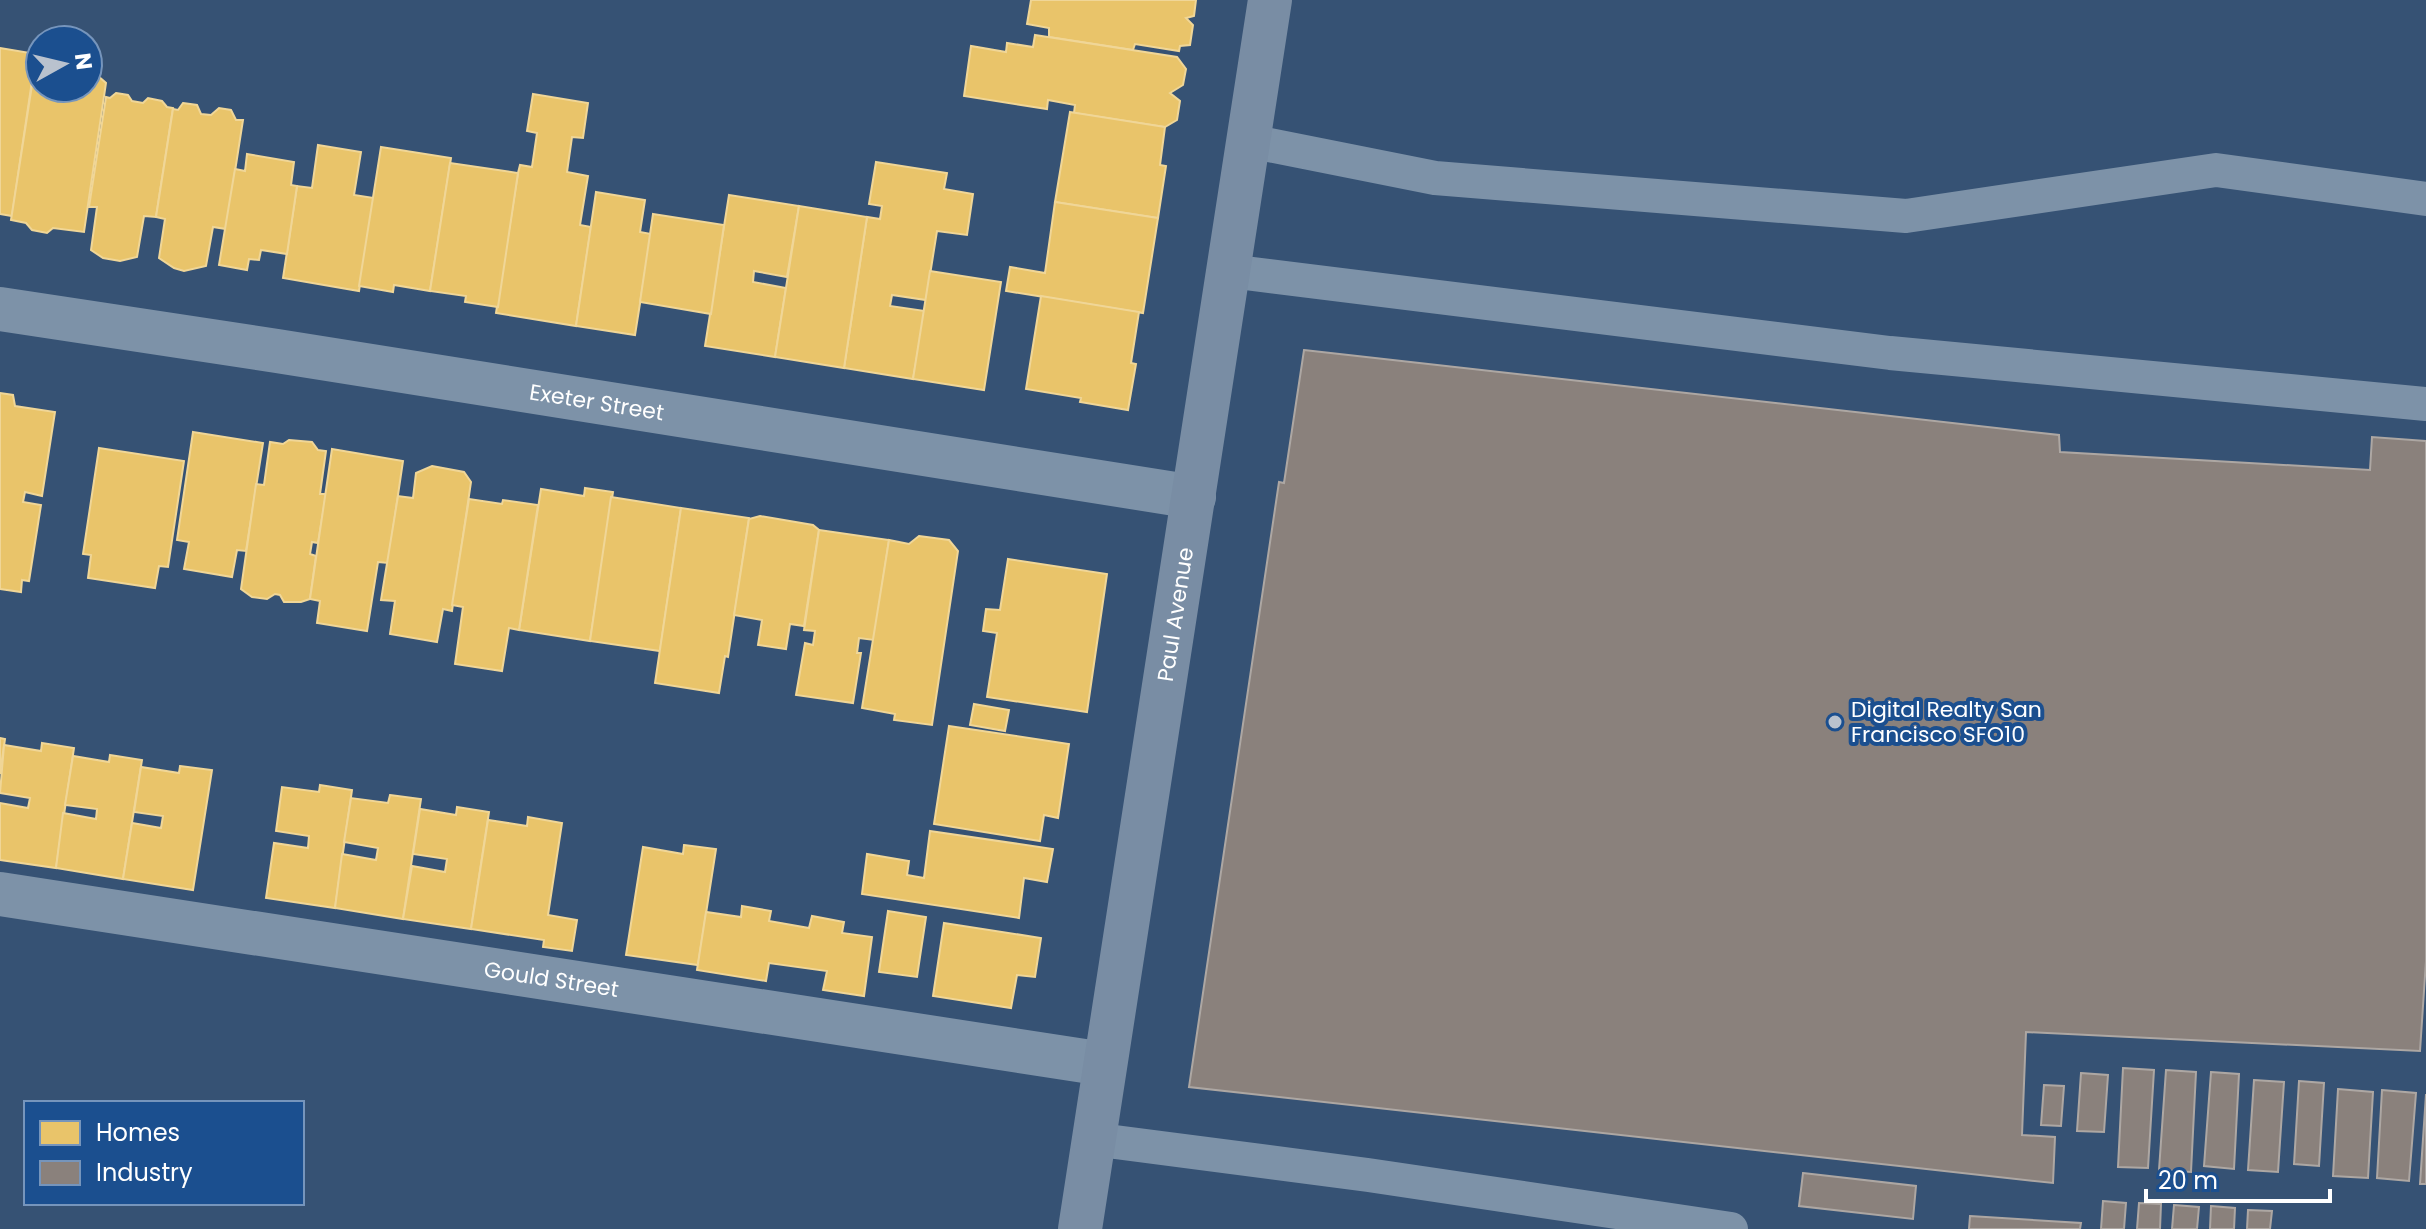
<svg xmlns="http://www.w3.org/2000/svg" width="2426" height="1229" viewBox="0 0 2426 1229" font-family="Poppins,sans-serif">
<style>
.homes{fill:#e9c46a;stroke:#f0d697;stroke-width:2}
.industry{fill:#8a817c;stroke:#ada7a3;stroke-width:2}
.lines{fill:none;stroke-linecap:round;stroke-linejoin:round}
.lane{stroke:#7d92a8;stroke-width:34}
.street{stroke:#7d92a8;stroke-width:44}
.secondary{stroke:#798da4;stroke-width:44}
.poi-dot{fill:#b9c2ce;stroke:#1b4f8f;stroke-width:3}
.labels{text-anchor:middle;stroke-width:8;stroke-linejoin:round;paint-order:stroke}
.street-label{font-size:22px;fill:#fff;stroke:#1b4f8f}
.poi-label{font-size:22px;fill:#fff;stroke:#1b4f8f;text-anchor:start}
</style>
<rect width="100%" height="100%" fill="#365274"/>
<g class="homes">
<polygon points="1031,0 1196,0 1194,16 1186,18 1193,25 1190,45 1180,46 1179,51 1135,44 1133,50 1049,37 1049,28 1027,24"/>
<polygon points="1035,35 1177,57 1186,69 1183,85 1170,93 1180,101 1177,120 1165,127 1074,113 1075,105 1048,100 1047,109 964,96 971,46 1006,52 1007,43 1033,47"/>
<polygon points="0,48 36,54 12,216 0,214"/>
<polygon points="34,72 40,73 40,88 88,88 88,74 98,76 106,83 84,232 53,228 47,233 32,230 26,223 11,220"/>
<polygon points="116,93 128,95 132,101 143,103 148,98 162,101 167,107 173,108 156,217 144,216 137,257 120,261 103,258 91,250 97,207 89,207 106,97 110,98"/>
<polygon points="533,94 588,103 583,138 572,137 567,172 588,176 580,225 591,227 576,326 496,313 518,173 520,165 532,167 537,133 527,131"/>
<polygon points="183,103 197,105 201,114 211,115 219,108 231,110 236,120 243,120 226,229 213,227 206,266 184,271 174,268 159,258 165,219 156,217 173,109 178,110"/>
<polygon points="1070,112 1165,127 1160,165 1166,166 1158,218 1055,202"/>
<polygon points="318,145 361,152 354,195 374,198 359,291 283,278 297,186 312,188"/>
<polygon points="381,147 451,158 430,291 394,285 393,292 359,286"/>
<polygon points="247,154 294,162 291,185 297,186 287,254 261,250 259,260 249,259 247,270 219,265 235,169 245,171"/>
<polygon points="876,162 947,173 944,189 973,194 967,235 937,231 926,300 892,295 890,306 925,311 913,379 844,368 867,217 880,219 882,206 869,204"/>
<polygon points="450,163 518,173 498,307 465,302 466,296 430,291"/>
<polygon points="596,192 645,200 640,232 651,234 635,335 576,326"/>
<polygon points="729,195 799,206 787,277 754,271 753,282 786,288 775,357 705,346"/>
<polygon points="1055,202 1158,218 1143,313 1006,291 1010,267 1045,273"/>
<polygon points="799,206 867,217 844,368 775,357"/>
<polygon points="653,214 724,225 711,314 640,302"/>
<polygon points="930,271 1001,282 984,390 913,379"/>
<polygon points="1041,296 1139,312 1131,363 1136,364 1128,410 1080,402 1081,398 1026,389"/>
<polygon points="0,393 13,395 15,406 55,412 42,496 25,492 23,502 41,505 29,581 22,580 21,592 0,589"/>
<polygon points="193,432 263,443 246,551 237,550 232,577 184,569 189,542 177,540"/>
<polygon points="289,440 312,442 318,450 326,451 320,494 326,494 318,543 312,542 310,554 316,556 310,599 301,602 284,602 280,595 275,594 267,599 252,597 241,589 256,484 264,485 270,442 283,444"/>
<polygon points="99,448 184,461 168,567 159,566 155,588 88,578 91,555 83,554"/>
<polygon points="332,449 403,461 388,563 378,562 367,631 317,623 320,601 310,599"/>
<polygon points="432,466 464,472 471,482 452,611 443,609 437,642 390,634 395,601 381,600 398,496 413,498 416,473"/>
<polygon points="585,488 613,492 590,641 519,630 541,489 584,496"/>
<polygon points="611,497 681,508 660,651 590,641"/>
<polygon points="469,499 502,504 503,500 538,505 519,630 509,628 502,671 455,664 463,607 452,605"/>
<polygon points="681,508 749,518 728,657 725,656 719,693 655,683"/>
<polygon points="760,516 813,525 819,530 804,626 790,624 786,649 758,645 762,620 734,615 749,519"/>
<polygon points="819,530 889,540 874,640 859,638 857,653 861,653 853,703 796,695 805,643 813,645 815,631 804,630"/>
<polygon points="919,536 949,540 958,551 932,725 894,720 895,714 862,708 889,540 909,544"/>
<polygon points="1008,559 1107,574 1087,712 987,697 997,633 983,631 986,609 1000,610"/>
<polygon points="974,704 1009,710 1005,731 970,725"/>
<polygon points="949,726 1069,744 1058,818 1044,815 1040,841 934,824"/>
<polygon points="0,738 5,739 0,774"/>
<polygon points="42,743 74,748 56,868 0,860 0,803 28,808 30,798 0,793 4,745 41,751"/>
<polygon points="110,755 142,760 123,879 56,868 63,813 96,819 97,809 65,805 73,756 109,762"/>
<polygon points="180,766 212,770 193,890 123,879 132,823 161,828 163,816 134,812 141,767 179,773"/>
<polygon points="320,785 352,790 335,908 266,898 274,843 308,848 309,836 276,831 282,787 319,792"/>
<polygon points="390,795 421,799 403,919 335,908 342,854 376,860 378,848 344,842 351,798 388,803"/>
<polygon points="457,807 489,812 471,929 403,919 412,866 445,872 447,859 413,854 420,809 456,815"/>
<polygon points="528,817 562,823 548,915 577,920 572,951 543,947 544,940 471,929 488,820 527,826"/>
<polygon points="930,831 1053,849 1047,882 1024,878 1019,918 862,894 867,854 909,861 907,875 924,878"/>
<polygon points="684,845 716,849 698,965 626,955 643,847 683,854"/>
<polygon points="742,906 771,911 769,921 809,928 812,916 844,922 842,933 872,937 864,996 823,990 827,971 769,963 766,981 697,970 706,912 741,917"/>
<polygon points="888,911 926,917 917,977 879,972"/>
<polygon points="944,923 1041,938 1035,977 1017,975 1011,1008 933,996"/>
</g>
<g class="industry">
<polygon points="1304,350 2059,435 2060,452 2370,470 2372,437 2426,441 2426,961 2420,1051 2026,1032 2022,1135 2055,1137 2053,1183 1189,1087 1279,482 1284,483"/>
<polygon points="2123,1068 2154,1070 2148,1168 2118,1167"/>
<polygon points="2166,1070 2196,1072 2191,1172 2159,1170"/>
<polygon points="2211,1072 2239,1074 2234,1169 2204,1166"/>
<polygon points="2081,1073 2108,1075 2104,1132 2077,1131"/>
<polygon points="2254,1080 2284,1082 2278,1172 2248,1170"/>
<polygon points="2299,1081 2324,1083 2319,1166 2294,1164"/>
<polygon points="2044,1085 2064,1086 2061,1126 2041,1125"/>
<polygon points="2338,1089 2373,1092 2368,1178 2333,1176"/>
<polygon points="2382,1090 2416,1093 2409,1181 2377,1178"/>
<polygon points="2426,1094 2426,1184 2420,1184"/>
<polygon points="1803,1173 1916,1186 1913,1219 1799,1206"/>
<polygon points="2103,1201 2126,1203 2124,1229 2101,1229"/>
<polygon points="2139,1203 2161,1204 2160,1229 2137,1229"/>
<polygon points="2174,1205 2199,1207 2197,1229 2172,1229"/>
<polygon points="2211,1206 2235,1208 2234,1229 2210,1229"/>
<polygon points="2248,1210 2272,1211 2270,1229 2247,1229"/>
<polygon points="1970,1216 2081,1223 2080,1229 1969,1229"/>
</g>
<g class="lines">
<g class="lane">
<polyline points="1249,141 1435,178 1906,216 2216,170 2426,199"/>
<polyline points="1229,271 1890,353 2426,404"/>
<polyline points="1092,1139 1368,1175 1731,1229"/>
</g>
<g class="street">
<path id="s1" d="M0,309L277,351L1194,497"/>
<path id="s2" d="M0,894L1104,1064"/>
</g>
<path class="secondary" id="s3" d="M1080,1229L1270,0"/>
</g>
<circle class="poi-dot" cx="1835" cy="722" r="8"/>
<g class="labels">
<g class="street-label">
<text dy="8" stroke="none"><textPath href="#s1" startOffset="604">Exeter Street</textPath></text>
<text dy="8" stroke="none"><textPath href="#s3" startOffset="622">Paul Avenue</textPath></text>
<text dy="8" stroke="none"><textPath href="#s2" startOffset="558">Gould Street</textPath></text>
</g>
<g class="poi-label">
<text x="1851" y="717">Digital Realty San<tspan x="1851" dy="25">Francisco SFO10</tspan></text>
</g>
</g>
<rect x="24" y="1101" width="280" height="104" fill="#1b4f8f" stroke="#7695bc" stroke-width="2"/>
<rect x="40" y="1121" width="40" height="24" fill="#e9c46a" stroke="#7695bc" stroke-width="2"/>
<text x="96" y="1141" font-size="24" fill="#ffffff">Homes</text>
<rect x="40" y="1161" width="40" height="24" fill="#8a817c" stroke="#7695bc" stroke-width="2"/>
<text x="96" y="1181" font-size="24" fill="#ffffff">Industry</text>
<g transform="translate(64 64) rotate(82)"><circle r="38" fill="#1b4f8f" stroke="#7695bc" stroke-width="2"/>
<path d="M0-6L14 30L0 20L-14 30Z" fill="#b9c2ce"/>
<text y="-12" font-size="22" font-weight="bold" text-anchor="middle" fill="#ffffff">N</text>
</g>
<path d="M2146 1189v12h184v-12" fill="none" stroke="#ffffff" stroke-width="4"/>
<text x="2158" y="1189" font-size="24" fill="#ffffff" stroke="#1b4f8f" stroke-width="6" paint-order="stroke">20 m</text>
</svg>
